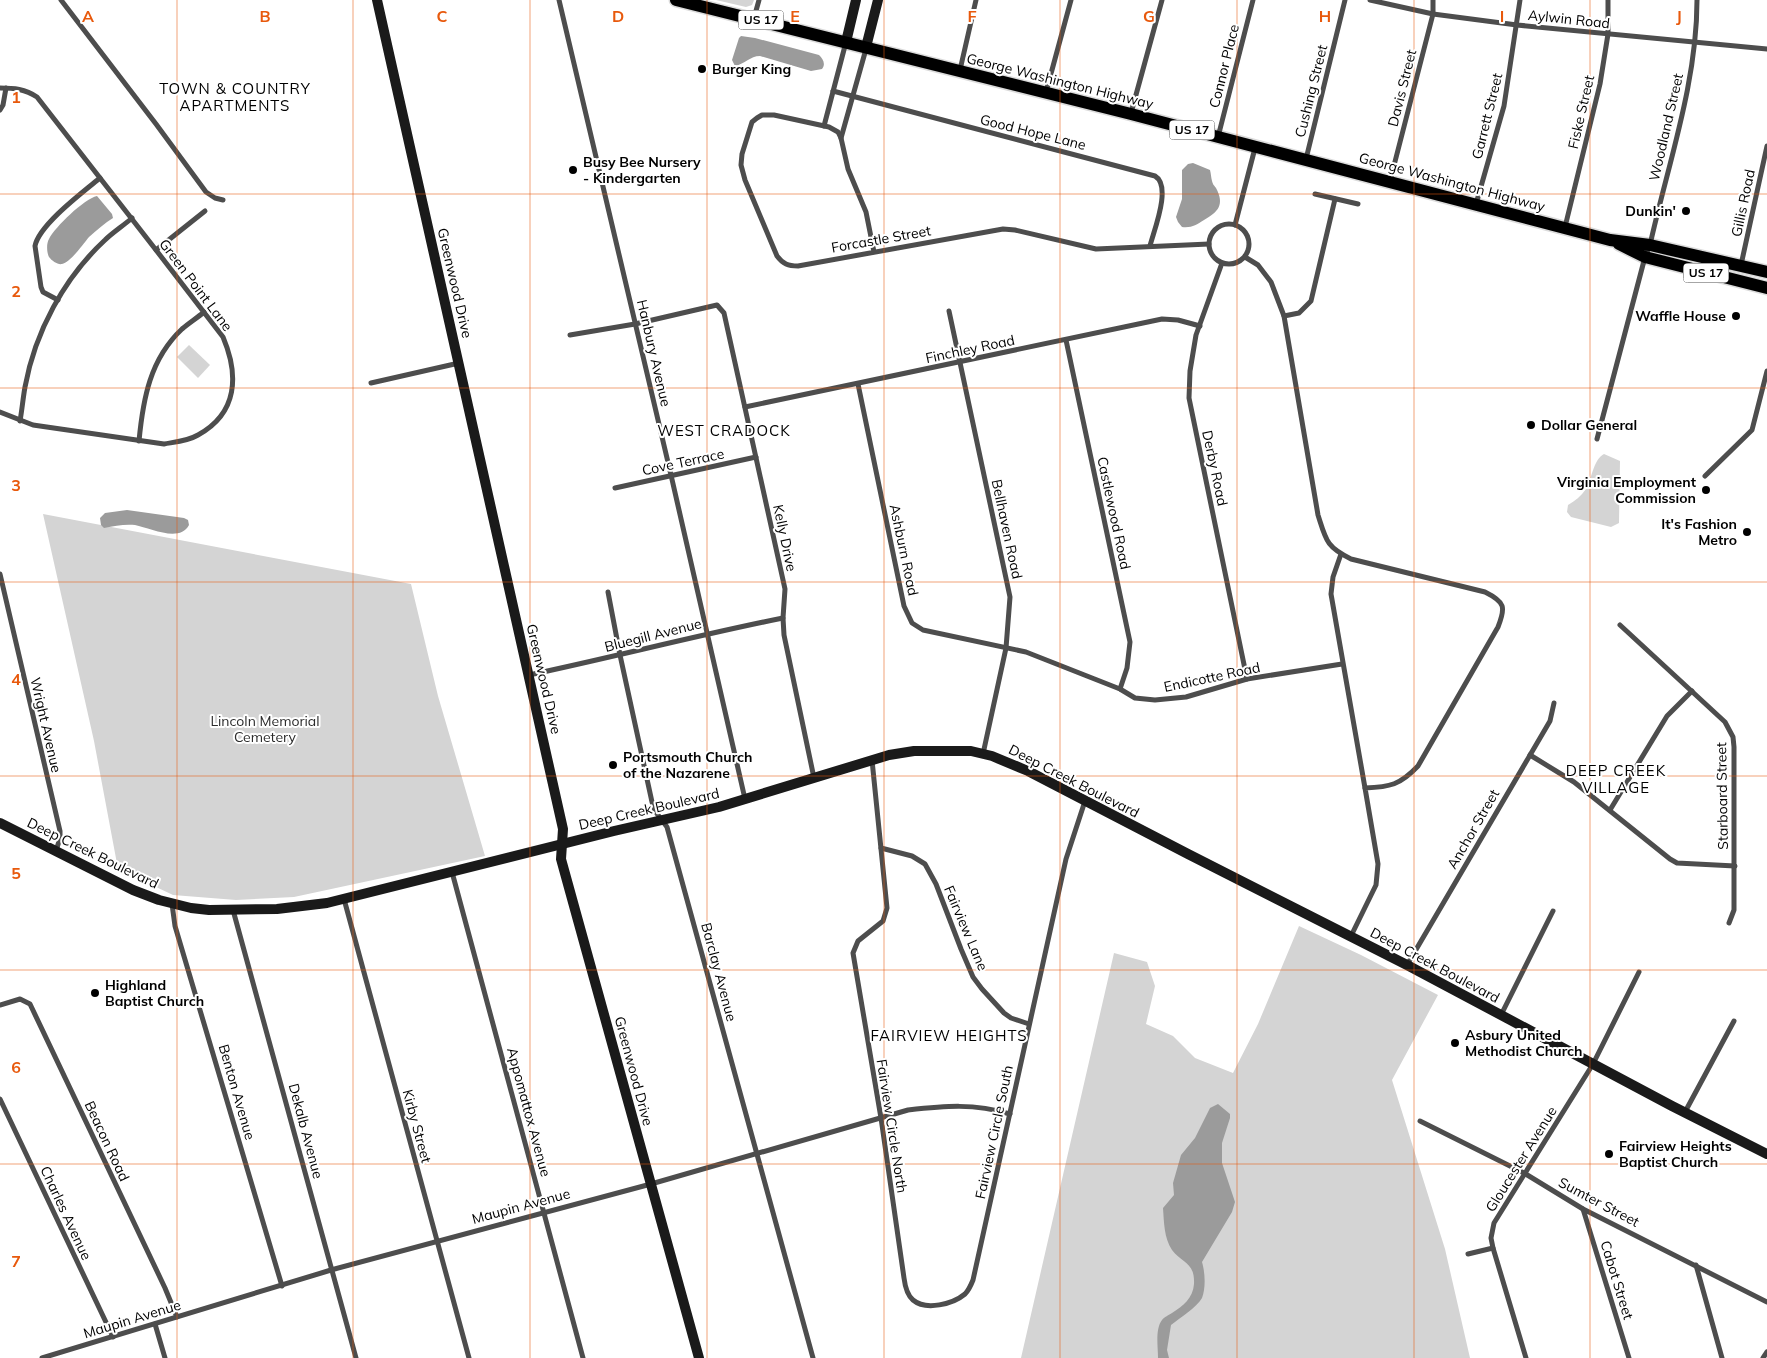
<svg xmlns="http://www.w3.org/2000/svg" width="1767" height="1358" viewBox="0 0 1767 1358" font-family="Mulish,sans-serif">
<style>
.green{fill:#d4d4d4}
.water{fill:#9b9b9b}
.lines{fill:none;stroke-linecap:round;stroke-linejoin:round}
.primary-casing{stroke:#dbdbdb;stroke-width:15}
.street{stroke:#4d4d4d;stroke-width:5}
.secondary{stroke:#1a1a1a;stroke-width:10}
.primary{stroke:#000;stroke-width:12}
.grid{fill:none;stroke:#e8590c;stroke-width:1;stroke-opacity:0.55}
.poi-dot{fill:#000;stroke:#fff;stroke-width:2}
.labels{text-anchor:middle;stroke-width:4;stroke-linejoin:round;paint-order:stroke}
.shield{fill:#fff;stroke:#4c4c4c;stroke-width:1}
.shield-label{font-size:12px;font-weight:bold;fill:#000}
.street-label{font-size:14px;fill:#000;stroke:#fff}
.poi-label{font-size:14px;font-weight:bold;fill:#000;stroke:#fff;text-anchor:start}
.park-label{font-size:14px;fill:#2b2b2b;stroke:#fff}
.neighbourhood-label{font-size:15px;letter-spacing:1px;fill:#000;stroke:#fff}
.grid-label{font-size:16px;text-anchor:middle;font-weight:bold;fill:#e8590c;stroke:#fff;stroke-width:4;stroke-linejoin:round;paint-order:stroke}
</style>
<rect width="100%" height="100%" fill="#fff"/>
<g class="green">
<polygon points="716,0 754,0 752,5 746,7"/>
<polygon points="189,345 210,365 198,378 177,357"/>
<path d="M1604,454L1620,461L1619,523L1611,527L1571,517L1567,512L1568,505C1575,501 1581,496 1586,489C1592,479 1593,460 1604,454Z"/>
<polygon points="43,514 411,584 438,696 485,856 294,897 236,900 173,895 118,869 94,741"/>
<polygon points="1299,926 1361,955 1438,995 1392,1080 1445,1249 1470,1358 1021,1358 1114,953 1147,962 1155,986 1146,1024 1173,1036 1195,1058 1233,1073 1258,1024"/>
</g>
<g class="water">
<path d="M741,36L755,38L819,55C823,59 826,64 822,69L811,71L760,56C750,56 745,64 735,66L732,60L739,38Z"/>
<path d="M1193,163L1210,170C1211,174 1211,177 1212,181C1213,185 1214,185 1216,188C1225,205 1218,212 1204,220C1196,225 1192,228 1182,227L1178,222L1176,217L1182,199V170L1188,164Z"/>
<path d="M97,196L112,214L113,218C105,223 97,230 89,237C83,244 71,262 62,264C58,265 52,261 49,257C47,253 46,244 49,239C55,227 84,199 97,196Z"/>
<path d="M127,510L184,518L188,520L189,525C180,543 150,528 135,525C124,524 115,526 104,528L101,525L100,518L105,513Z"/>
<path d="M1218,1104L1230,1114V1118L1222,1143V1163L1235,1202L1232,1212L1202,1262C1205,1272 1206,1288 1202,1298C1197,1307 1180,1318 1171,1325L1167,1350L1169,1358H1158C1158,1347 1155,1329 1162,1320C1164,1317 1169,1315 1172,1313C1183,1306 1193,1298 1194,1284C1195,1262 1182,1263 1172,1250C1164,1238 1164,1222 1163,1208L1174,1195L1173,1183L1181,1155L1195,1138L1210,1108Z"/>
</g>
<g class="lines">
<g class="primary-casing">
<g id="primary">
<polyline points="676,0 1131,114 1610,240 1650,245 1767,272"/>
<polyline points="1619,244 1645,257 1767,288"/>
</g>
</g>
<g class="street">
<polyline points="61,0 156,124 206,192 215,198 223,200"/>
<polyline points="559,0 671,475 745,799"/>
<polyline points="1370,0 1433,14 1517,25 1767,49"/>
<polyline points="754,18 759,0"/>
<polyline points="960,70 976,0"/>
<path d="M0,88C14,88 25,89 37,97L156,250L223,337C239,375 238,413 198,435C188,441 175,442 164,444L33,425L0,412"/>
<path d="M833,91L1155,176C1172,186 1154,230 1150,246"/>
<polyline points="1046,92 1071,0"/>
<polyline points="0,110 3,105 6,88"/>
<polyline points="1131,113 1162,0"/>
<polyline points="824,126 846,42"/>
<polyline points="1218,137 1253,0"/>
<polyline points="841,138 866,49"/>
<polyline points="1306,159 1345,0"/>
<polyline points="1390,181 1433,14 1433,0"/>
<polyline points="1315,194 1358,204"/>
<polyline points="1476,204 1504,106 1520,0"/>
<circle cx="1229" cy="244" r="20"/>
<polyline points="1235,225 1255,148"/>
<polyline points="1565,227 1600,84 1608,34 1608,0"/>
<polyline points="156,250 205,211"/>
<path d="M874,252L866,212L848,169L841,138L838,132L829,127L774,115H762L757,118L752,122L742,154L741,165L745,180L777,256C783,264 788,266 798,266L1003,229L1015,230L1096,249L1209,244"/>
<path d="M1245,257L1258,265L1271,282L1284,316L1318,515C1326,540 1326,547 1351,559L1485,592C1505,602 1506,607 1498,627L1418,766C1400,785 1390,787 1365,788L1378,864L1376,885L1351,936"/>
<polyline points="1222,263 1196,335 1190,371 1189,398 1247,679"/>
<polyline points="1741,265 1767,146"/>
<path d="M58,300L43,292L41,287L35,246C39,225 83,192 100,178"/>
<polyline points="949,311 1010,597 1006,648 983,754"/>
<polyline points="1284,316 1299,313 1311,301 1335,199"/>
<polyline points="570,335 635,324 717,305 724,313 785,589 783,618 784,635 814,778"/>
<polyline points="1066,340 1130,642 1127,668 1120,689"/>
<polyline points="371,383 459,363"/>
<polyline points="858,384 904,606 912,623 923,630 1026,652 1120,689 1135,698 1155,700 1186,697 1247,679 1342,664"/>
<polyline points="745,407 1162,319 1178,320 1200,326"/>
<path d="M20,421C22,410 23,398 25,387C35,332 64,278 105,240C113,232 123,226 132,218"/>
<path d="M1597,439L1645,257L1650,245C1668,164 1697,83 1697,0"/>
<path d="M139,441C143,399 150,359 182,329C189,323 197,318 204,312"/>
<polyline points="1705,476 1752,430 1767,371"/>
<polyline points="615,488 756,457"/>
<polyline points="1341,554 1333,577 1331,594 1365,788"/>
<polyline points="0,574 60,831 60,838 56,851"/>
<polyline points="608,592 620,655 652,802 655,811 667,827 813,1358"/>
<polyline points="1620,625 1725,722 1733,737 1734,747 1734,910 1729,923"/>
<path d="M529,675C614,657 698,635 783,618"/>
<polyline points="1530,755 1574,782 1670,859 1677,863 1735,866"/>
<path d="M872,760L887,908L883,921L858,941L853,953L881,1118L904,1278C905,1286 907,1295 913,1300C926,1311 953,1304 965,1294C969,1290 971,1285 973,1280L1066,859L1085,801"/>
<polyline points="1610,810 1667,716 1692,691"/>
<polyline points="881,848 912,856 925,864 936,884 961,949 973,977 982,989 1004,1013 1011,1018 1029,1024"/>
<polyline points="452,872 583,1358"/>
<polyline points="344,899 469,1358"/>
<polyline points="172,904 175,926 282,1286"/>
<polyline points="233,910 356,1358"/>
<polyline points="1407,965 1550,721 1554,703"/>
<polyline points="0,1005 20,999 30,1004 165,1288 177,1317"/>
<polyline points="1501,1015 1553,911"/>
<polyline points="0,1099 113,1337"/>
<polyline points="1685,1112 1734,1021"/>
<polyline points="1420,1121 1524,1173 1583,1209 1767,1302"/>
<polyline points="1583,1209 1629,1358"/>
<polyline points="1468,1254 1493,1248"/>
<polyline points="1696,1265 1722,1358"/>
<polyline points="155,1324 165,1358"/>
<path d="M42,1358L331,1270L651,1184L908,1110C945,1106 974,1103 1010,1114"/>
<polyline points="1526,1358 1493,1248 1491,1238 1494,1223 1593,1064 1639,972"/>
<polyline points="1763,1358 1767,1352"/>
</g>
<g class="secondary">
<polyline points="377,0 563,829 561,859 699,1358"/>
<polyline points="846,42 856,0"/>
<polyline points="866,47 878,0"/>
<polyline points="0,823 133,890 159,900 191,908 209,910 277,909 327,903 614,831 719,807 889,755 914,751 971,751 992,756 1028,771 1188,854 1407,965 1672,1106 1767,1154"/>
</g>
<use href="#primary" class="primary"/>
</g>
<path class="grid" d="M177,0V1358M353,0V1358M530,0V1358M707,0V1358M884,0V1358M1060,0V1358M1237,0V1358M1414,0V1358M1590,0V1358M0,194H1767M0,388H1767M0,582H1767M0,776H1767M0,970H1767M0,1164H1767"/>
<g class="poi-dot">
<circle cx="702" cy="69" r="5"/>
<circle cx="573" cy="170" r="5"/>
<circle cx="1686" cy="211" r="5"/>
<circle cx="1736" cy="316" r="5"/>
<circle cx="1531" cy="425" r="5"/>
<circle cx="1706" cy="490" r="5"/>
<circle cx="1747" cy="532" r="5"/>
<circle cx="613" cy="765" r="5"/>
<circle cx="95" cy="993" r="5"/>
<circle cx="1455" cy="1043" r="5"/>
<circle cx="1609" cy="1154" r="5"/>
</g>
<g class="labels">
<g class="shield">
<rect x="738.5" y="10.5" width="45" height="19" rx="4"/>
<rect x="1169.5" y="120.5" width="45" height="19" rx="4"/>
<rect x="1683.5" y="263.5" width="45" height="19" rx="4"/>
</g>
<g class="shield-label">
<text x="761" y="24">US 17</text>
<text x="1192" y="134">US 17</text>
<text x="1706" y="277">US 17</text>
</g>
<g class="street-label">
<text transform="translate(1569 19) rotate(6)" y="5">Aylwin Road</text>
<text transform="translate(1224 66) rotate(-76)" y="5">Connor Place</text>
<text transform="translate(1060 81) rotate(14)" y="5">George Washington Highway</text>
<text transform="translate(1402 88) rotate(-76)" y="5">Davis Street</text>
<text transform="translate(1311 91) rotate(-76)" y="5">Cushing Street</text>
<text transform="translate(1581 112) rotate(-77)" y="5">Fiske Street</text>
<text transform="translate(1487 116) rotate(-76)" y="5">Garrett Street</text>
<text transform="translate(1666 127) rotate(-77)" y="5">Woodland Street</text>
<text transform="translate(1033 132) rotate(14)" y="5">Good Hope Lane</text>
<text transform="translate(1452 182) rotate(15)" y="5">George Washington Highway</text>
<text transform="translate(1743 203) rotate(-78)" y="5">Gillis Road</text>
<text transform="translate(881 239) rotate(-10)" y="5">Forcastle Street</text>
<text transform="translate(455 283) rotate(77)" y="5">Greenwood Drive</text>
<text transform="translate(196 285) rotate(53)" y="5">Green Point Lane</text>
<text transform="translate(970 349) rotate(-12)" y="5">Finchley Road</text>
<text transform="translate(654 353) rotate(77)" y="5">Hanbury Avenue</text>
<text transform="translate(683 462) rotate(-12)" y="5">Cove Terrace</text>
<text transform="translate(1215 468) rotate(78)" y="5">Derby Road</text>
<text transform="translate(1114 513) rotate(78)" y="5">Castlewood Road</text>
<text transform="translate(1007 529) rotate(78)" y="5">Bellhaven Road</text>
<text transform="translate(785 538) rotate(78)" y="5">Kelly Drive</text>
<text transform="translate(904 550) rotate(78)" y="5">Ashburn Road</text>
<text transform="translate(653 635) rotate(-14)" y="5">Bluegill Avenue</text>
<text transform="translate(1212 677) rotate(-12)" y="5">Endicotte Road</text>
<text transform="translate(544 679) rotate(77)" y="5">Greenwood Drive</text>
<text transform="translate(46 725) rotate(77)" y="5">Wright Avenue</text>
<text transform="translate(1074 781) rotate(27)" y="5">Deep Creek Boulevard</text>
<text transform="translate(1722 796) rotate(-91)" y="5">Starboard Street</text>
<text transform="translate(649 809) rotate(-13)" y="5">Deep Creek Boulevard</text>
<text transform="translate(1473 829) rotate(-60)" y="5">Anchor Street</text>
<text transform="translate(93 853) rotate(26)" y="5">Deep Creek Boulevard</text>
<text transform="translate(966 928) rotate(67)" y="5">Fairview Lane</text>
<text transform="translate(1435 965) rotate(28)" y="5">Deep Creek Boulevard</text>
<text transform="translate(719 972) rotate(75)" y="5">Barclay Avenue</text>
<text transform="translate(634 1071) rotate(75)" y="5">Greenwood Drive</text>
<text transform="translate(237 1092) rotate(74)" y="5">Benton Avenue</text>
<text transform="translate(529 1112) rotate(75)" y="5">Appomattox Avenue</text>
<text transform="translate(417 1126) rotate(75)" y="5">Kirby Street</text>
<text transform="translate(892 1126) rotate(81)" y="5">Fairview Circle North</text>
<text transform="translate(306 1131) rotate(75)" y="5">Dekalb Avenue</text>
<text transform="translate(994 1132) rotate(-78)" y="5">Fairview Circle South</text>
<text transform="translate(107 1141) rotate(65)" y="5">Beacon Road</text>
<text transform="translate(1521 1159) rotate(-58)" y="5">Gloucester Avenue</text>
<text transform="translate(1599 1202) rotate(28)" y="5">Sumter Street</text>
<text transform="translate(521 1206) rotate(-15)" y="5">Maupin Avenue</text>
<text transform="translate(66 1213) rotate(65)" y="5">Charles Avenue</text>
<text transform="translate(1617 1280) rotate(73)" y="5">Cabot Street</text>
<text transform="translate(132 1319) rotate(-17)" y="5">Maupin Avenue</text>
</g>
<g class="poi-label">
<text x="712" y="74">Burger King</text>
<text x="583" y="167">Busy Bee Nursery<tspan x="583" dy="16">- Kindergarten</tspan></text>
<text x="1676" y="216" text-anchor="end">Dunkin'</text>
<text x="1726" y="321" text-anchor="end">Waffle House</text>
<text x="1541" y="430">Dollar General</text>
<text x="1696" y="487" text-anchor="end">Virginia Employment<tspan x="1696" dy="16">Commission</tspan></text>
<text x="1737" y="529" text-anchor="end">It's Fashion<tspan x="1737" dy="16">Metro</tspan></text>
<text x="623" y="762">Portsmouth Church<tspan x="623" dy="16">of the Nazarene</tspan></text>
<text x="105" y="990">Highland<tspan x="105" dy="16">Baptist Church</tspan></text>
<text x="1465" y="1040">Asbury United<tspan x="1465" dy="16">Methodist Church</tspan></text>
<text x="1619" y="1151">Fairview Heights<tspan x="1619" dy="16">Baptist Church</tspan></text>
</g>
<g class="park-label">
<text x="265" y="726">Lincoln Memorial<tspan x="265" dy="16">Cemetery</tspan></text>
</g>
<g class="neighbourhood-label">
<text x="235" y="94">TOWN &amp; COUNTRY<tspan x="235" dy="17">APARTMENTS</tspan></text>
<text x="724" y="436">WEST CRADOCK</text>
<text x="1616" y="776">DEEP CREEK<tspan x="1616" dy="17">VILLAGE</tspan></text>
<text x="949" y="1041">FAIRVIEW HEIGHTS</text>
</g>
</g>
<g class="grid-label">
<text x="88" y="22">A</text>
<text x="265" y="22">B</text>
<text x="442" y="22">C</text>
<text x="618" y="22">D</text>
<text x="795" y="22">E</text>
<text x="972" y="22">F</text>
<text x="1149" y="22">G</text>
<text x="1325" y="22">H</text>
<text x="1502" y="22">I</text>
<text x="1679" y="22">J</text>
<text x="16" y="103">1</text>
<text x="16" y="297">2</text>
<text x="16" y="491">3</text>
<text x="16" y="685">4</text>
<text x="16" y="879">5</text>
<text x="16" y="1073">6</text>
<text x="16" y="1267">7</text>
</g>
</svg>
